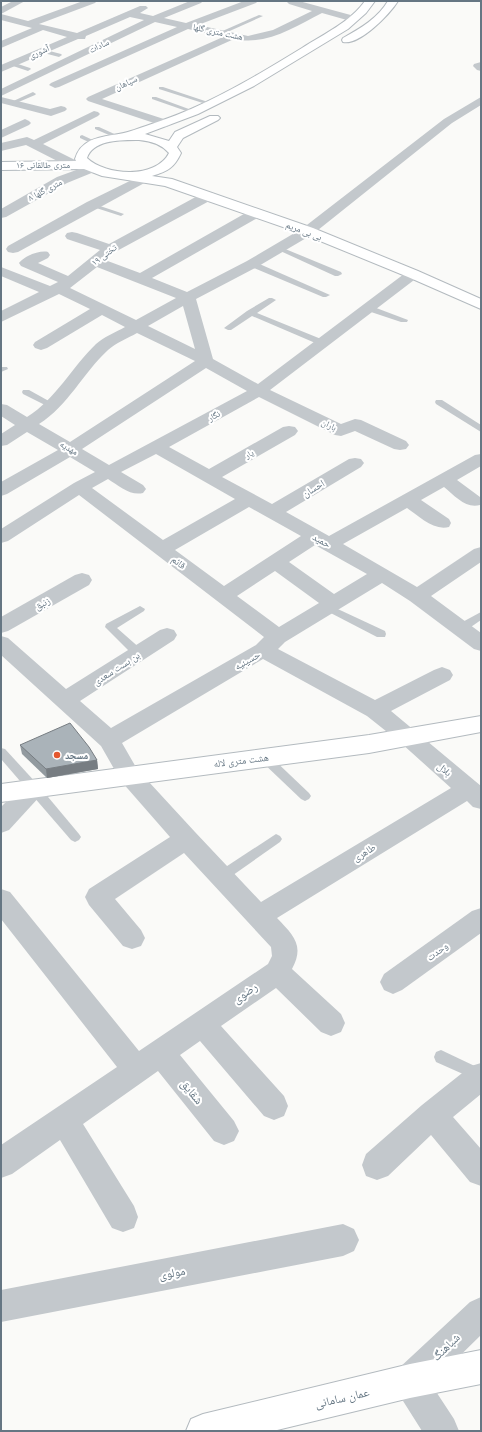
<svg xmlns="http://www.w3.org/2000/svg" width="482" height="1432" viewBox="0 0 482 1432" font-family="'PT Sans','Noto Naskh Arabic',sans-serif">
<style>
.lines{fill:none;stroke-linecap:round;stroke-linejoin:round}
.secondary-casing{stroke:#b3babf;stroke-width:2}
.lane{fill:#c3c8cc;fill-rule:evenodd}
.street{fill:#c3c8cc;fill-rule:evenodd}
.secondary{fill:#fff;fill-rule:evenodd}
.wall{fill:#929a9f}
.shaded-wall{fill:#777d82}
.building{fill:#aab3b9;stroke:#777d82}
.poi-dot{fill:#e4572e;stroke:#fff;stroke-width:1.5}
.labels{text-anchor:middle;stroke-width:4;stroke-linejoin:round;paint-order:stroke}
.far-street-label{font-size:9px;fill:#657683;stroke:#fff}
.street-label{font-size:10px;fill:#657683;stroke:#fff}
.poi-label{font-size:10px;font-weight:bold;fill:#657683;stroke:#fff;text-anchor:start}
.near-street-label{font-size:12px;fill:#657683;stroke:#fff}
</style>
<rect width="100%" height="100%" fill="#fafaf8"/>
<g class="lines">
<g class="secondary-casing">
<g id="secondary">
<path d="M365,1H375L366,13L348,29L254,86L198,114L145,134L169,141L175,132L210,116H218L220,118L218,120L183,138L177,147L181,153C174,168 168,171 152,176L172,179L313,228L418,271L481,299V309L408,277L303,234L165,186L102,176L84,169L1,170V162L76,161L75,159C83,133 110,138 131,131C151,124 171,118 191,109C230,92 266,70 302,48C324,34 350,22 365,1ZM139,140C151,141 161,144 169,153C156,179 106,176 87,158C93,139 123,140 139,140Z"/>
<path d="M388,1H398C390,14 359,46 343,42L342,40L343,38C361,28 378,18 388,1Z"/>
<polygon points="481,716 481,732 369,753 1,802 1,784 369,735"/>
<polygon points="481,1350 481,1384 410,1398 273,1431 186,1431 191,1419 203,1414 410,1364"/>
</g>
</g>
<g class="lane">
<polygon points="259,15 263,16 223,34 218,33"/>
<polygon points="42,49 61,54 62,55 59,57 40,52 40,50"/>
<polygon points="12,62 30,68 31,69 28,71 10,65 9,64"/>
<polygon points="159,87 163,87 214,104 209,105 159,89"/>
<polygon points="33,92 36,94 35,95 14,104 9,103"/>
<polygon points="152,97 156,97 197,112 192,113 152,99"/>
<polygon points="95,127 99,127 121,137 116,138 95,129"/>
<polygon points="82,135 97,142 98,143 93,144 80,138 80,136"/>
<polygon points="90,204 94,204 124,214 121,216 90,206"/>
<polygon points="278,246 341,272 342,274 338,276 335,276 276,249 275,248"/>
<polygon points="249,262 255,262 330,295 326,297 323,297 249,266"/>
<polygon points="269,298 272,298 276,300 257,313 326,341 326,345 320,345 252,316 231,330 228,330 224,328 247,311"/>
<polygon points="365,306 371,306 408,320 407,322 401,322 365,310"/>
<polygon points="1,367 7,367 8,369 1,372"/>
<polygon points="23,390 29,390 56,405 55,407 49,407 23,394 22,392"/>
<polygon points="436,400 442,400 481,425 481,432 436,404 435,402"/>
<polygon points="327,604 385,631 386,634 385,637 377,637 323,609 322,607 323,605"/>
<polygon points="140,606 145,609 144,611 117,628 142,650 143,653 142,656 134,656 105,627 106,624"/>
<polygon points="481,612 481,620 465,631 457,631 456,628 457,625"/>
<polygon points="1,748 5,749 38,785 79,834 81,837 79,840 75,842 71,840 1,759"/>
<polygon points="264,753 268,754 309,793 311,796 309,799 305,801 301,799 260,760 258,757 260,754"/>
<polygon points="276,834 280,836 282,839 280,842 226,880 222,881 218,880 216,876 218,872"/>
<polygon points="441,1050 481,1069 481,1082 436,1062 434,1057 436,1052"/>
</g>
<g class="street">
<polygon points="13,1 25,1 1,14 1,7"/>
<path d="M83,1H97L95,3L39,24L77,33L140,6H146L148,8L140,13L153,16L190,1H203L201,3L164,18L186,23L244,1H258L256,3L198,25L248,36L273,30L312,11L289,4L287,2L299,1L358,17L359,19L354,22L322,13C294,27 267,46 234,39L102,99L170,121L172,123L170,125L166,127L88,101L86,99L88,97L223,37L188,29L59,87L55,88L49,85L51,83L177,27L155,22L1,96V89L144,20L130,17L86,36L85,39H78L1,72V65L67,37L43,30L1,48V41L32,28L1,20V14L28,21Z"/>
<polygon points="481,62 481,71 477,70 473,66 474,64"/>
<polygon points="1,97 50,109 61,106 65,107 67,109 65,111 51,116 1,103"/>
<path d="M481,97V105L452,123L313,234L257,267L196,299L213,359L258,384L408,271L413,270L418,271L420,274L418,277L270,390L341,424L355,419L361,420L406,441L409,445L406,449L400,450L394,449L355,431L341,436L335,435L259,397L169,447L209,469L283,427L289,426L295,427L298,431L295,435L222,477L272,504L349,459L355,458L361,459L364,463L361,467L286,512L329,536L475,455L481,454V466L457,480L480,497V505C466,509 455,496 444,487L421,500L449,519L451,523L449,527C433,531 419,516 407,508L343,544L417,587L474,549L481,547V562L431,596L481,633V651L474,649L410,601L382,583L285,642L278,649L375,700L434,670L442,667L450,670L453,675L450,680L391,711L481,786V809L473,807L467,801L277,918C293,935 305,945 292,969L341,1014L345,1023L341,1032L331,1036L321,1032L276,988L221,1026L284,1096L288,1106L284,1116L274,1120L264,1116L200,1041L180,1055L234,1121L239,1131L234,1141L224,1145L214,1141L158,1071L83,1124L134,1206L138,1217L134,1228L123,1232L112,1228L60,1140L12,1174L1,1178V1145L117,1067L1,919V889L10,892L139,1051L268,964L272,956L271,947L184,853L115,899L141,930L145,938L141,946L132,949L123,946L89,905L85,897L89,889L170,837L121,781L101,746L1,655V636L8,638L66,689L160,630L167,628L174,630L177,635L174,640L80,701L111,728L256,645L264,637L79,495L8,541L1,543V529L74,483L95,472L70,457L7,494L1,496V482L58,450L27,432L7,445L1,446V434L15,425L1,416V404L7,405L27,417C56,399 72,367 96,344C104,337 116,332 125,327L102,315L47,348L41,350L35,348L33,345L35,342L90,309L59,294L1,322V311L39,292L1,276V267L50,286L58,282L21,266L19,263C24,256 40,250 48,252L50,255L48,258L38,263L68,276L100,250L67,239L65,236L67,233L72,232L77,233L109,244L203,193H213L215,196L213,199L115,252L105,260L140,273L251,210H261L263,213L261,216L152,278L187,292L247,261L303,228L444,119ZM97,267L176,298L136,320L70,288ZM183,306L195,349L148,326ZM137,333L195,361L70,442L39,424C68,406 83,373 108,350C116,343 128,338 137,333ZM206,368L247,391L109,465L82,449ZM156,454L235,499L163,540L92,488L108,479C119,486 130,496 143,493L146,489L143,485L121,472ZM249,507L301,536L224,586L175,550ZM315,545L367,574L334,594L289,562ZM275,571L319,603L279,627L237,596ZM263,659L367,716L401,743L451,788L261,902L195,832L137,769L122,743Z"/>
<polygon points="94,111 98,112 100,114 98,116 43,144 79,162 81,165 79,168 71,168 26,145 1,151 1,143 27,137 34,140"/>
<polygon points="25,119 29,121 31,123 29,125 1,138 1,130"/>
<polygon points="90,165 94,166 96,169 94,172 67,183 6,217 1,218 1,209 57,177"/>
<polygon points="144,174 148,175 150,178 148,181 18,252 13,253 8,252 6,249 8,246 87,202"/>
<polygon points="82,573 89,575 92,580 89,585 8,631 1,633 1,617 75,575"/>
<polygon points="34,779 42,782 46,788 42,794 9,830 1,833 1,807 26,782"/>
<polygon points="481,908 481,933 402,990 393,994 384,990 380,982 384,974 472,911"/>
<polygon points="481,1063 481,1094 453,1117 481,1149 481,1186 470,1182 431,1135 388,1176 377,1180 366,1176 362,1165 366,1154 422,1105 471,1066"/>
<polygon points="343,1224 354,1229 359,1240 354,1251 343,1256 1,1322 1,1290"/>
<polygon points="481,1297 481,1335 431,1384 454,1419 459,1431 422,1431 398,1393 393,1381 398,1369 470,1302"/>
</g>
<use href="#secondary" class="secondary"/>
</g>
<polygon class="wall" points="20,745 97,760 98,769 47,778 22,754"/>
<polygon class="shaded-wall" points="97,760 98,769 47,778 46,769"/>
<polygon class="building" points="70,723 89,747 97,760 46,769 20,745"/>
<circle class="poi-dot" cx="57" cy="755" r="4"/>
<g class="labels">
<g class="far-street-label">
<text transform="translate(218 32) rotate(12)" y="3">هشت متری گلها</text>
<text transform="translate(99 46) rotate(-26)" y="3">سادات</text>
<text transform="translate(39 52) rotate(-24)" y="3">آشوری</text>
<text transform="translate(126 83) rotate(-24)" y="3">سپاهان</text>
<text x="43" y="168">۱۶ متری طالقانی</text>
<text transform="translate(45 190) rotate(-28)" y="3">۸ متری گلها</text>
<text transform="translate(304 231) rotate(20)" y="3">بی بی مریم</text>
<text transform="translate(104 255) rotate(-37)" y="3">تختی ۱۹</text>
<text transform="translate(214 416) rotate(-29)" y="3">نگار</text>
<text transform="translate(329 425) rotate(26)" y="3">باران</text>
<text transform="translate(69 448) rotate(30)" y="3">مهدیه</text>
<text transform="translate(249 454) rotate(-30)" y="3">یار</text>
</g>
<g class="street-label">
<text transform="translate(313 488) rotate(-31)" y="4">احسان</text>
<text transform="translate(322 540) rotate(29)" y="4">حمید</text>
<text transform="translate(179 562) rotate(37)" y="4">قائم</text>
<text transform="translate(42 603) rotate(-29)" y="4">زنبق</text>
<text transform="translate(247 660) rotate(-30)" y="4">حسینیه</text>
<text transform="translate(116 668) rotate(-33)" y="4">بن بست سعدی</text>
<text transform="translate(241 760) rotate(-7)" y="4">هشت متری لاله</text>
<text transform="translate(445 769) rotate(41)" y="4">بلال</text>
<text transform="translate(364 852) rotate(-31)" y="4">طاهری</text>
<text transform="translate(437 951) rotate(-36)" y="4">وحدت</text>
</g>
<g class="poi-label">
<text x="65" y="759">مسجد</text>
</g>
<g class="near-street-label">
<text transform="translate(245 993) rotate(-35)" y="4">رضوی</text>
<text transform="translate(192 1092) rotate(51)" y="4">شقایق</text>
<text transform="translate(172 1273) rotate(-11)" y="4">مولوی</text>
<text transform="translate(446 1347) rotate(-44)" y="4">شباهنگ</text>
<text transform="translate(342 1398) rotate(-13)" y="4">عمان سامانی</text>
</g>
</g>
<rect width="482" height="1432" fill="none" stroke="#657683" stroke-width="4"/>
</svg>
